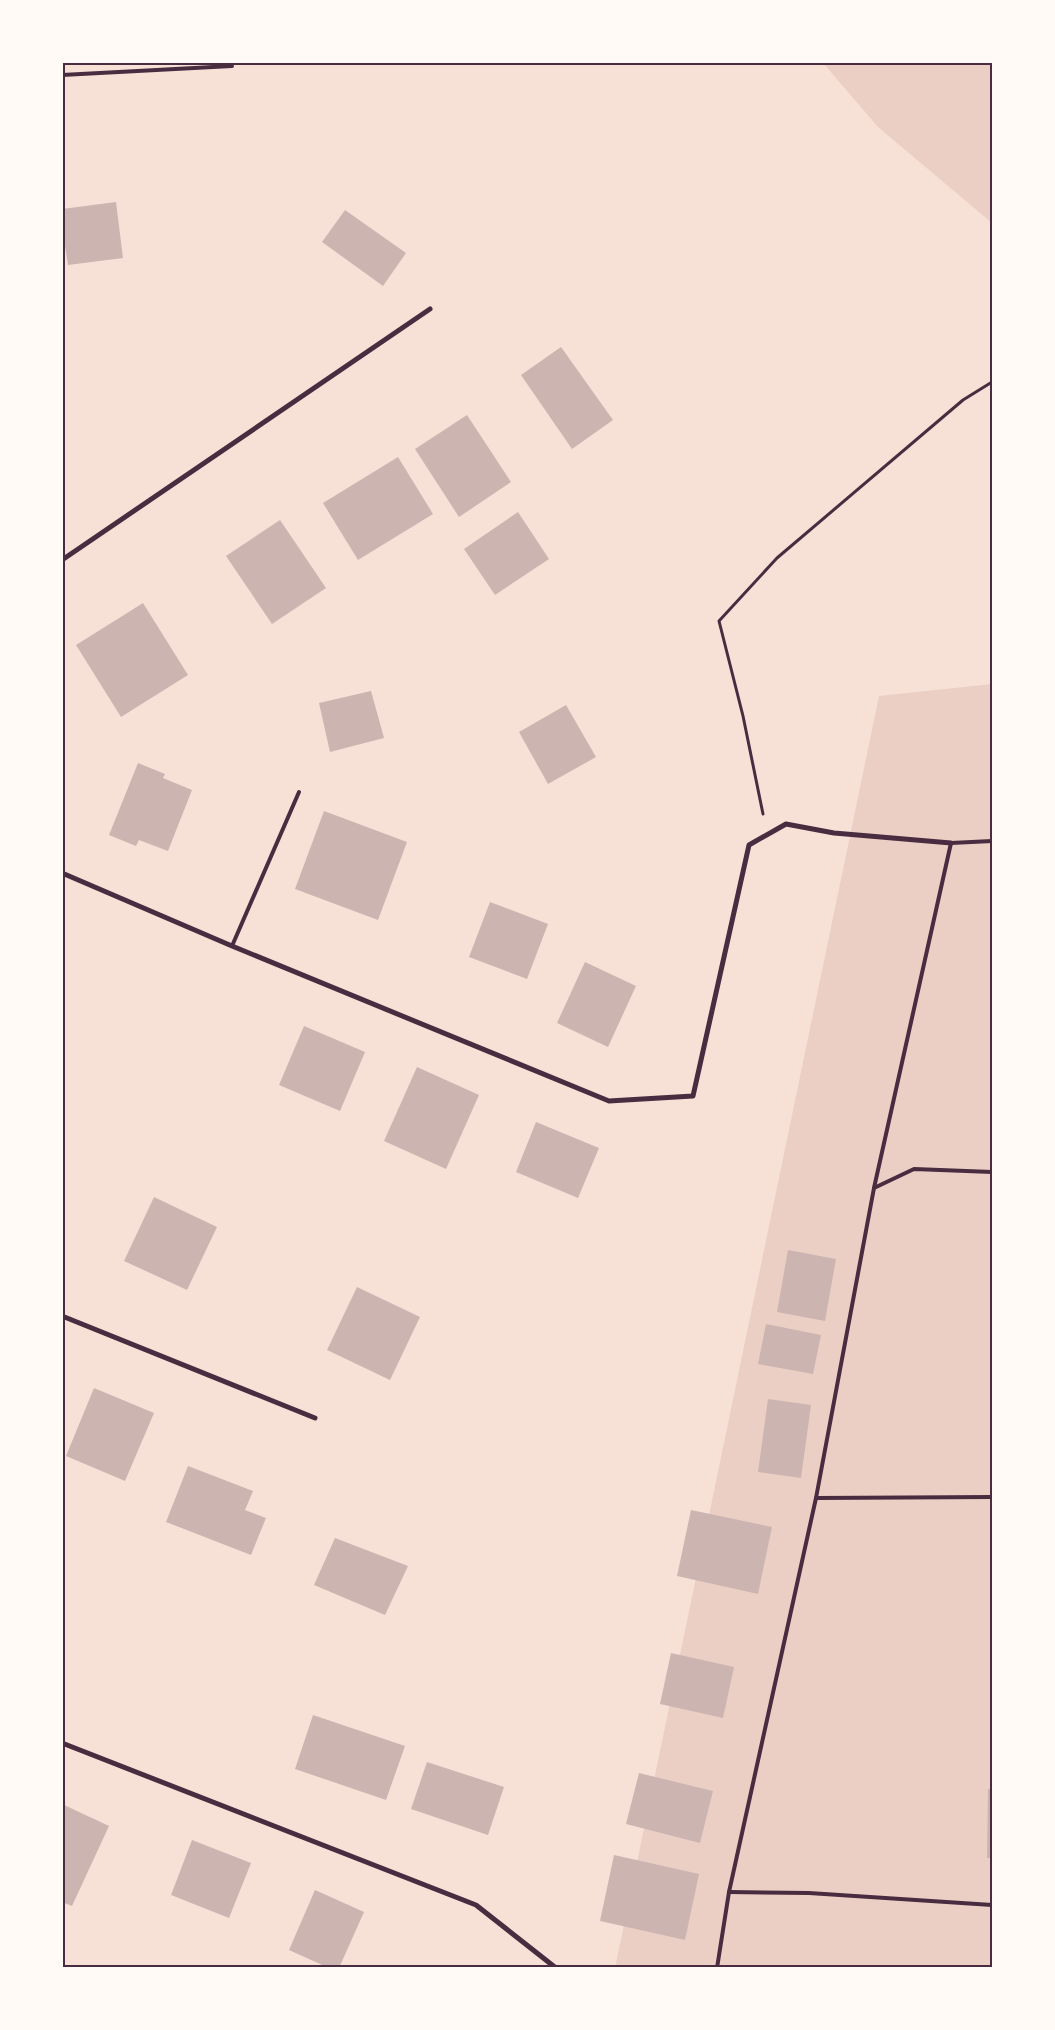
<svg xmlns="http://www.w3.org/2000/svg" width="1055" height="2030" viewBox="0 0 1055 2030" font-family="'Fira Sans Condensed',sans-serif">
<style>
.green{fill:#ebcfc5}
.building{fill:#ccb4b1}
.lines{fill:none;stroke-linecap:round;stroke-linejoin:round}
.path{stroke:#4a2c40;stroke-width:3}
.service{stroke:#4a2c40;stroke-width:4}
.minor{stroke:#4a2c40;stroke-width:5}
.neatline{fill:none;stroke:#4a2c40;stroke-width:2}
</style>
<rect width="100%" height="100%" fill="#f7e1d7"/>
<g class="green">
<polygon points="823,63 992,63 992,223 878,127"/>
<polygon points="992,684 992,1967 615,1968 879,696"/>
</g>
<g class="building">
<polygon points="116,202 123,258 68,265 62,227 62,209"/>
<polygon points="345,210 406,253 383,286 322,242"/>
<polygon points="561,347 613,420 572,449 521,375"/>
<polygon points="467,415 511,482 459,517 415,449"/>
<polygon points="398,457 433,514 358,560 323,503"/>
<polygon points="518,512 549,559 495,595 464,549"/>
<polygon points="280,520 326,588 272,624 226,556"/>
<polygon points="143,603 188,675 121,717 76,645"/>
<polygon points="371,691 384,738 330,752 319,703"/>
<polygon points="566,705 596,757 548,784 519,732"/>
<polygon points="138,763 165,774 163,778 192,790 168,851 139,840 136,846 109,835"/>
<polygon points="324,811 407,842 378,920 295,889"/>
<polygon points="490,902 548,924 527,979 469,957"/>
<polygon points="585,962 636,986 608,1047 557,1023"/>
<polygon points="304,1026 365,1052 340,1111 279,1085"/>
<polygon points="417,1067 479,1095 446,1169 384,1141"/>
<polygon points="536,1122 599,1148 578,1198 516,1172"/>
<polygon points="154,1197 217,1227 187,1290 124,1261"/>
<polygon points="788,1250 836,1259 825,1321 777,1312"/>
<polygon points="357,1287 420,1317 390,1380 327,1350"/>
<polygon points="766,1324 821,1335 813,1374 758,1364"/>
<polygon points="94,1388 154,1413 125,1481 66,1456"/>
<polygon points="768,1399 811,1405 801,1478 758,1472"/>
<polygon points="188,1466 253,1491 245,1510 266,1518 251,1555 166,1522"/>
<polygon points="691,1510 772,1527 758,1594 677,1576"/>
<polygon points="335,1538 408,1566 385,1615 314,1585"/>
<polygon points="671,1653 734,1667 723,1718 660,1704"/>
<polygon points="313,1715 405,1746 386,1800 295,1769"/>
<polygon points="427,1762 504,1787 488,1835 411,1809"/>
<polygon points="639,1773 713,1791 700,1843 626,1824"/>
<polygon points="988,1789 992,1789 992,1858 987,1858"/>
<polygon points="62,1804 109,1826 72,1906 62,1902"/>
<polygon points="192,1840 251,1863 229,1918 171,1895"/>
<polygon points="614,1855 699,1874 685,1940 600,1921"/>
<polygon points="315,1890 364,1912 339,1968 329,1968 289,1950"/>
</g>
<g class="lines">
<polyline class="path" points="763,814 743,716 719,621 777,558 963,400 992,382"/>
<g class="service">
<polyline points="62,75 232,66"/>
<polyline points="232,946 299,792"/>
<polyline points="874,1188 914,1169 992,1172"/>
<polyline points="816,1498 992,1497"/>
<polyline points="729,1892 809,1893 992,1905"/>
<polyline points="717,1968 729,1892 816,1498 874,1188 951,843 992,841"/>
</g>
<g class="minor">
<polyline points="62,560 430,309"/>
<polyline points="62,873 232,946 609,1101 693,1096 749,845 786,824 834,833 951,843"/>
<polyline points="62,1316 315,1418"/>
<polyline points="62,1743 476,1905 556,1968"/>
</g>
</g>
<rect width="1055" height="2030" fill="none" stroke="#fffaf5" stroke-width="128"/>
<rect x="64" y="64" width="927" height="1902" class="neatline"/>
</svg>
